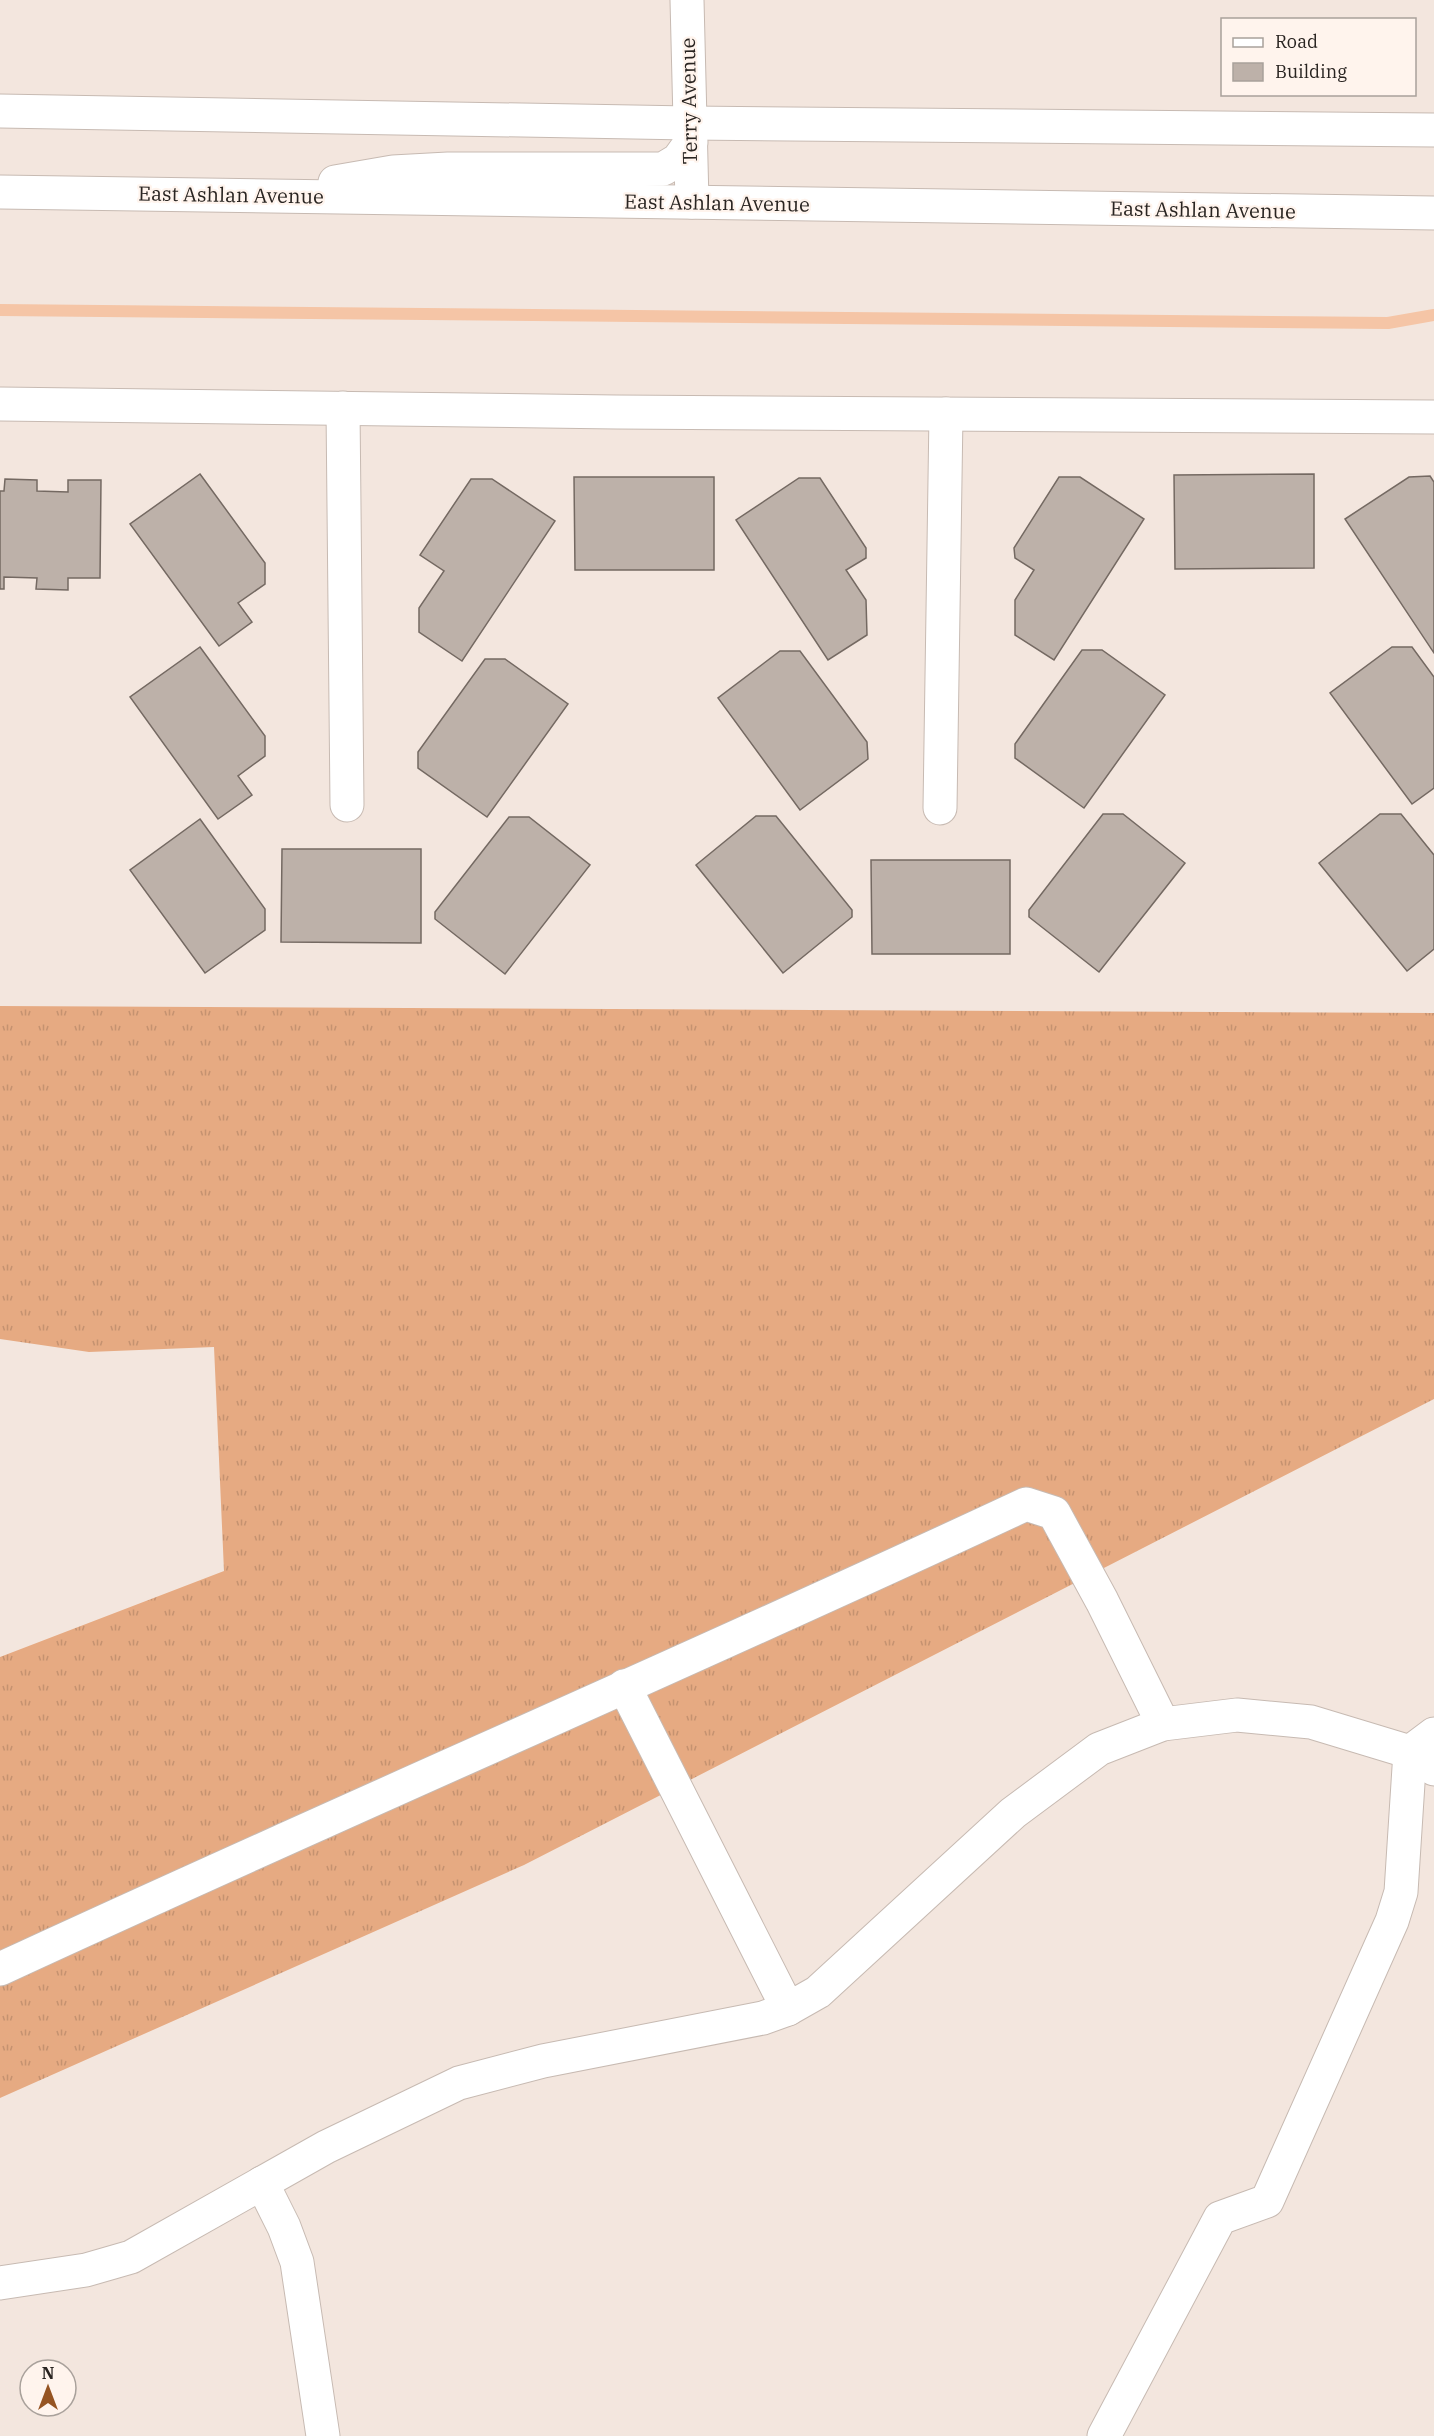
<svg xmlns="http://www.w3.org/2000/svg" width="1434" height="2436" viewBox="0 0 1434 2436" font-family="'IBM Plex Serif',serif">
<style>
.grass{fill:url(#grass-tufts)}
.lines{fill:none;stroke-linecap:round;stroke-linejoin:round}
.stream{stroke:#f5c5a6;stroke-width:12}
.building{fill:#bdb1a9;stroke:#746962;stroke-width:1.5}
.minor-casing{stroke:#c7bab2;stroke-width:35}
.primary-casing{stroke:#c7bab2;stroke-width:35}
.minor{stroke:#fff;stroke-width:33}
.primary{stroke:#fff;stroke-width:33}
.labels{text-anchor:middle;stroke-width:4.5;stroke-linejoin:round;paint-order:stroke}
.street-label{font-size:20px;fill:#292421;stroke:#fff4ed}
</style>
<defs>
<pattern id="grass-tufts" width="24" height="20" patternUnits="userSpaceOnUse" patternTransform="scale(1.5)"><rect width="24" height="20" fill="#e6aa82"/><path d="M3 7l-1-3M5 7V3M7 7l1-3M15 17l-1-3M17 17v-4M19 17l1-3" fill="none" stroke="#c59270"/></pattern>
</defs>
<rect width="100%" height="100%" fill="#f3e6de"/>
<polygon class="grass" points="0,1006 1434,1013 1434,1399 524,1865 0,2098 0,1657 224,1571 214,1347 89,1352 0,1339"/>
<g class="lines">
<polyline class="stream" points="0,310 1388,323 1434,315"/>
</g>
<g class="building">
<polygon points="200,474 265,563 265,584 238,603 252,622 219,646 130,524"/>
<polygon points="1314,474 1314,568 1175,569 1174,475"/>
<polygon points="1430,476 1434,482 1434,653 1345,519 1409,477"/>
<polygon points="574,477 714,477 714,570 575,570"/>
<polygon points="1059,477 1080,477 1144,519 1054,660 1015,635 1015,600 1034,570 1015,558 1014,548"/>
<polygon points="799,478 820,478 866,548 866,558 846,570 866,600 867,635 828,660 736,520"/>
<polygon points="5,479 37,480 37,491 68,492 68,480 101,480 100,578 68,578 68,590 36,589 37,578 4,577 4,589 0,589 0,491 4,491"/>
<polygon points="471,479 492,479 555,521 462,661 419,632 419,608 444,571 420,555"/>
<polygon points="200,647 265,736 265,756 238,776 252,795 218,819 130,697"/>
<polygon points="1392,647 1412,647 1434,677 1434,788 1412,804 1330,693"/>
<polygon points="1082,650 1102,650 1165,695 1084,808 1015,758 1015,744"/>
<polygon points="780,651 800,651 867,742 868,759 800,810 718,698"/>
<polygon points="485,659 505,659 568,704 487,817 418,768 418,752"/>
<polygon points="1103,814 1123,814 1185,863 1099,972 1029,917 1029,910"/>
<polygon points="1380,814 1401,814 1434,855 1434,949 1407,971 1319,863"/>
<polygon points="756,816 776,816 852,910 852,917 783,973 696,865"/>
<polygon points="509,817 529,817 590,865 505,974 435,919 435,912"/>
<polygon points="200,819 265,909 265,930 205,973 130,870"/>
<polygon points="282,849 421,849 421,943 281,942"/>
<polygon points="871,860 1010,860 1010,954 872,954"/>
</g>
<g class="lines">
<g class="minor-casing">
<g id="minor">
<polyline points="687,0 692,202"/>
<polyline points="0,404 616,412 1434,417"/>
<polyline points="343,408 347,805"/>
<polyline points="940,808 946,414"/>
<polyline points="624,1686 788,2009"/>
<path d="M0,1969C341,1811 686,1663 1026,1504L1054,1513L1102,1601L1163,1724"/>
<polyline points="262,2183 284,2227 297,2262 323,2436"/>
<polyline points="0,2283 86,2270 131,2257 326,2147 459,2083 543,2061 763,2018 788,2009 818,1992 1013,1813 1099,1749 1163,1724 1237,1715 1311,1722 1410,1752 1434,1769"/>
<polyline points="1104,2436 1220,2218 1267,2201 1392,1921 1401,1892 1410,1752 1434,1734"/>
</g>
</g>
<g class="primary-casing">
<g id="primary">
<polyline points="0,111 689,123 1434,130"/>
<polyline points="335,182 393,172 448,169 663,169 678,160 691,142"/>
<polyline points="0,192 1434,213"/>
</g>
</g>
<use href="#minor" class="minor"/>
<use href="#primary" class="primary"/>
</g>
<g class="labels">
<g class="street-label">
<text transform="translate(689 101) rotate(-91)" y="7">Terry Avenue</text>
<text transform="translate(231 195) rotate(1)" y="7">East Ashlan Avenue</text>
<text transform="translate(717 203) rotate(1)" y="7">East Ashlan Avenue</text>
<text transform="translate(1203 210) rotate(1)" y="7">East Ashlan Avenue</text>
</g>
</g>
<rect x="1221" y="18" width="195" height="78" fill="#fff4ed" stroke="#a9a19b" stroke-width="1.5"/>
<rect x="1233" y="38" width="30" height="9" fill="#ffffff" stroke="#a9a19b" stroke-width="1.5"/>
<text x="1275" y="48" font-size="18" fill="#292421">Road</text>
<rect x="1233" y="63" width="30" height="18" fill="#bdb1a9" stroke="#a9a19b" stroke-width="1.5"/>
<text x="1275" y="78" font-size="18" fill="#292421">Building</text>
<g transform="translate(48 2388)"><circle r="28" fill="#fff4ed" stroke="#a9a19b" stroke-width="1.5"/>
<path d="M0-4.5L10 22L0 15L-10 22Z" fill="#965422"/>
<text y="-9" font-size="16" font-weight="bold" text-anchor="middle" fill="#292421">N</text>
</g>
</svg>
